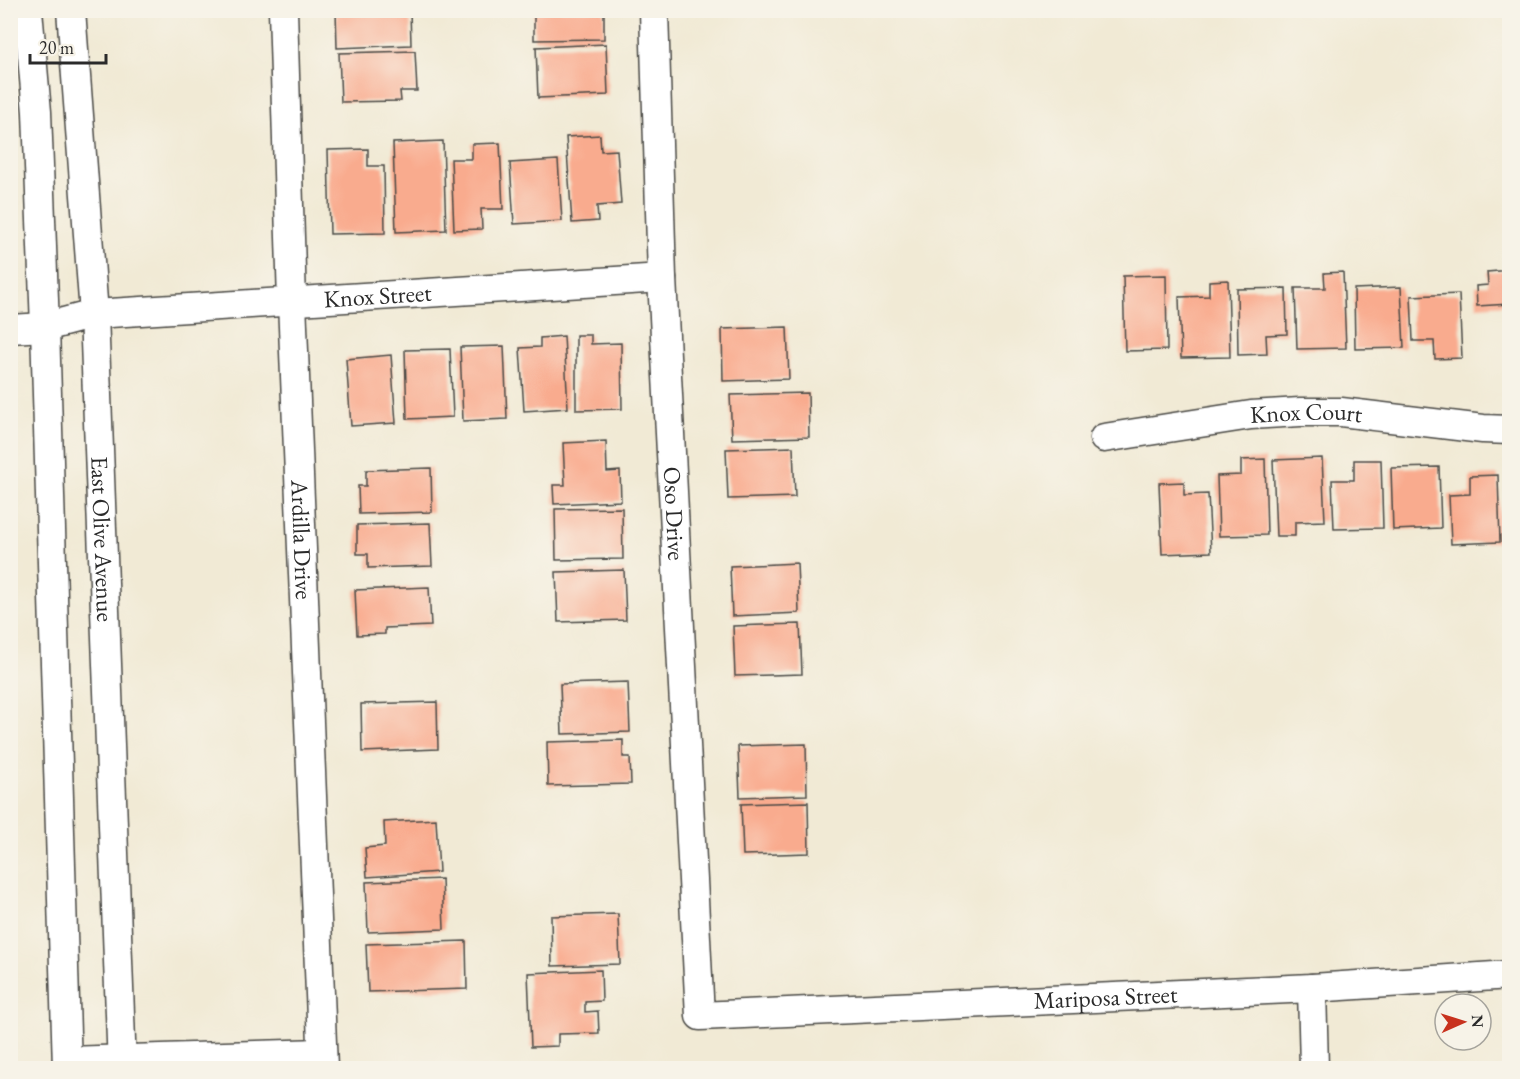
<svg xmlns="http://www.w3.org/2000/svg" width="1520" height="1079" viewBox="0 0 1520 1079" font-family="'EB Garamond',serif">
<style>
.building{fill:#f9ab8e}
.lines{fill:none;stroke-linecap:round;stroke-linejoin:round}
.minor-casing{stroke:#494844;stroke-width:31}
.minor{stroke:#fff;stroke-width:28}
.labels{text-anchor:middle;stroke-width:4.5;stroke-linejoin:round;paint-order:stroke}
.street-label{font-size:24px;fill:#2b2b2b;stroke:#f7f3e8}
</style>
<rect width="100%" height="100%" fill="#f7f3e8"/>
<filter id="ink" filterUnits="userSpaceOnUse"><feTurbulence type="fractalNoise" baseFrequency=".0167" numOctaves="2"/><feDisplacementMap in="SourceGraphic" scale="12" xChannelSelector="R" yChannelSelector="G"/><feConvolveMatrix kernelMatrix="1 2 1 2 8 2 1 2 1" color-interpolation-filters="sRGB"/></filter>
<filter id="wash" filterUnits="userSpaceOnUse"><feTurbulence type="fractalNoise" baseFrequency=".008" numOctaves="4" result="noise"/><feDisplacementMap in="SourceGraphic" scale="24" xChannelSelector="R" yChannelSelector="G"/><feGaussianBlur stdDeviation="1.35" result="paint"/><feColorMatrix in="noise" values="0 0 0 0 0 0 0 0 0 0 0 0 0 0 0 0 0 1.4 0 .05"/><feComposite in="paint" operator="in"/></filter>
<g filter="url(#wash)">
<rect width="100%" height="100%" fill="#f1ead5"/>
<g id="blocks">
<g class="building">
<polygon points="336,10 410,10 411,45 337,48"/>
<polygon points="534,10 604,10 604,39 534,40"/>
<polygon points="606,44 608,95 538,98 536,47"/>
<polygon points="415,51 417,91 400,91 401,101 341,102 339,53"/>
<polygon points="600,135 601,151 617,150 621,204 597,206 598,221 572,223 566,137"/>
<polygon points="443,141 446,230 396,232 393,143"/>
<polygon points="500,143 503,209 481,209 482,229 454,230 451,159 472,159 472,144"/>
<polygon points="368,149 368,166 384,166 385,233 330,234 328,150"/>
<polygon points="558,160 562,221 514,224 510,163"/>
<polygon points="1510,270 1510,304 1477,306 1476,286 1488,285 1487,272"/>
<polygon points="1343,272 1346,348 1297,349 1295,288 1325,288 1324,273"/>
<polygon points="1166,275 1167,350 1125,351 1123,276"/>
<polygon points="1228,280 1230,357 1181,358 1179,297 1209,296 1209,281"/>
<polygon points="1401,287 1404,348 1355,349 1354,289"/>
<polygon points="1286,288 1287,334 1266,335 1267,354 1238,355 1237,289"/>
<polygon points="1459,294 1462,358 1435,359 1434,341 1413,341 1411,296"/>
<polygon points="787,327 789,379 723,381 722,329"/>
<polygon points="576,335 591,335 591,344 621,343 622,409 576,410"/>
<polygon points="564,336 568,408 524,411 520,348 540,347 540,338"/>
<polygon points="504,346 507,419 463,421 460,347"/>
<polygon points="450,349 453,417 407,419 405,350"/>
<polygon points="391,355 396,423 351,426 346,359"/>
<polygon points="808,393 809,437 732,439 730,395"/>
<polygon points="606,441 607,472 620,471 621,501 554,504 553,485 565,485 563,443"/>
<polygon points="793,447 795,497 728,499 726,449"/>
<polygon points="1322,458 1325,521 1295,522 1295,536 1276,536 1273,460"/>
<polygon points="1265,459 1267,535 1219,536 1217,476 1241,475 1241,460"/>
<polygon points="1354,460 1381,460 1383,528 1334,529 1332,480 1354,480"/>
<polygon points="1439,467 1441,528 1393,530 1391,468"/>
<polygon points="431,468 432,512 359,514 358,486 366,486 366,470"/>
<polygon points="1498,475 1500,542 1451,544 1449,495 1470,494 1470,476"/>
<polygon points="1184,482 1184,495 1208,494 1211,552 1162,554 1159,483"/>
<polygon points="622,508 623,559 556,560 555,509"/>
<polygon points="430,523 432,566 368,568 368,554 357,554 357,525"/>
<polygon points="797,563 799,613 732,616 730,566"/>
<polygon points="624,570 626,620 558,622 556,572"/>
<polygon points="429,587 431,626 385,628 385,634 357,635 355,590"/>
<polygon points="800,624 802,674 735,676 733,626"/>
<polygon points="628,682 630,732 562,734 560,684"/>
<polygon points="437,702 438,749 362,752 361,704"/>
<polygon points="623,740 623,757 630,757 631,784 548,786 547,742"/>
<polygon points="806,744 807,795 740,797 738,746"/>
<polygon points="808,802 809,853 743,855 741,804"/>
<polygon points="436,819 439,872 367,877 365,848 385,846 384,822"/>
<polygon points="442,879 444,929 368,932 366,882"/>
<polygon points="618,914 620,964 552,966 551,916"/>
<polygon points="466,941 467,989 368,992 366,944"/>
<polygon points="601,970 602,1001 585,1002 585,1012 598,1011 599,1033 558,1034 558,1046 531,1047 528,973"/>
</g>
</g>
</g>
<g filter="url(#ink)">
<use href="#blocks" fill-opacity="0" stroke="#494844" stroke-width="1.5"/>
<g class="lines">
<g class="minor-casing">
<g id="minor">
<polyline points="28,10 37,112 45,327 67,1068"/>
<path id="s1" d="M71,10L94,314L122,1068"/>
<path id="s2" d="M283,10L292,302L323,1068"/>
<path id="s3" d="M654,10L662,278L700,1016L1312,988L1510,975"/>
<path id="s4" d="M10,329L45,327L94,314L662,278"/>
<path id="s5" d="M1104,438L1251,415L1300,412H1341L1483,429L1510,430"/>
<polyline points="1312,988 1314,1068"/>
<polyline points="67,1061 322,1053"/>
</g>
</g>
<use href="#minor" class="minor"/>
</g>
</g>
<g class="labels">
<g class="street-label">
<text dy="8" stroke="none"><textPath href="#s4" startOffset="370">Knox Street</textPath></text>
<text dy="8" stroke="none"><textPath href="#s5" startOffset="204">Knox Court</textPath></text>
<text dy="8" stroke="none"><textPath href="#s3" startOffset="504">Oso Drive</textPath></text>
<text dy="8" stroke="none"><textPath href="#s1" startOffset="530">East Olive Avenue</textPath></text>
<text dy="8" stroke="none"><textPath href="#s2" startOffset="530">Ardilla Drive</textPath></text>
<text dy="8" stroke="none"><textPath href="#s3" startOffset="1413">Mariposa Street</textPath></text>
</g>
</g>
<rect width="1520" height="1079" fill="none" stroke="#f7f3e8" stroke-width="36"/>
<g transform="translate(1463 1022) rotate(87)"><circle r="28" fill="#f7f3e8" stroke="#a5a39c" stroke-width="1.5"/>
<path d="M0-4.5L10 22L0 15L-10 22Z" fill="#c8321e"/>
<text y="-9" font-size="16" font-weight="bold" text-anchor="middle" fill="#2b2b2b">N</text>
</g>
<path d="M30 54v9h76v-9" fill="none" stroke="#2b2b2b" stroke-width="3"/>
<text x="39" y="54" font-size="18" fill="#2b2b2b" stroke="#f7f3e8" stroke-width="4.5" paint-order="stroke">20 m</text>
</svg>
